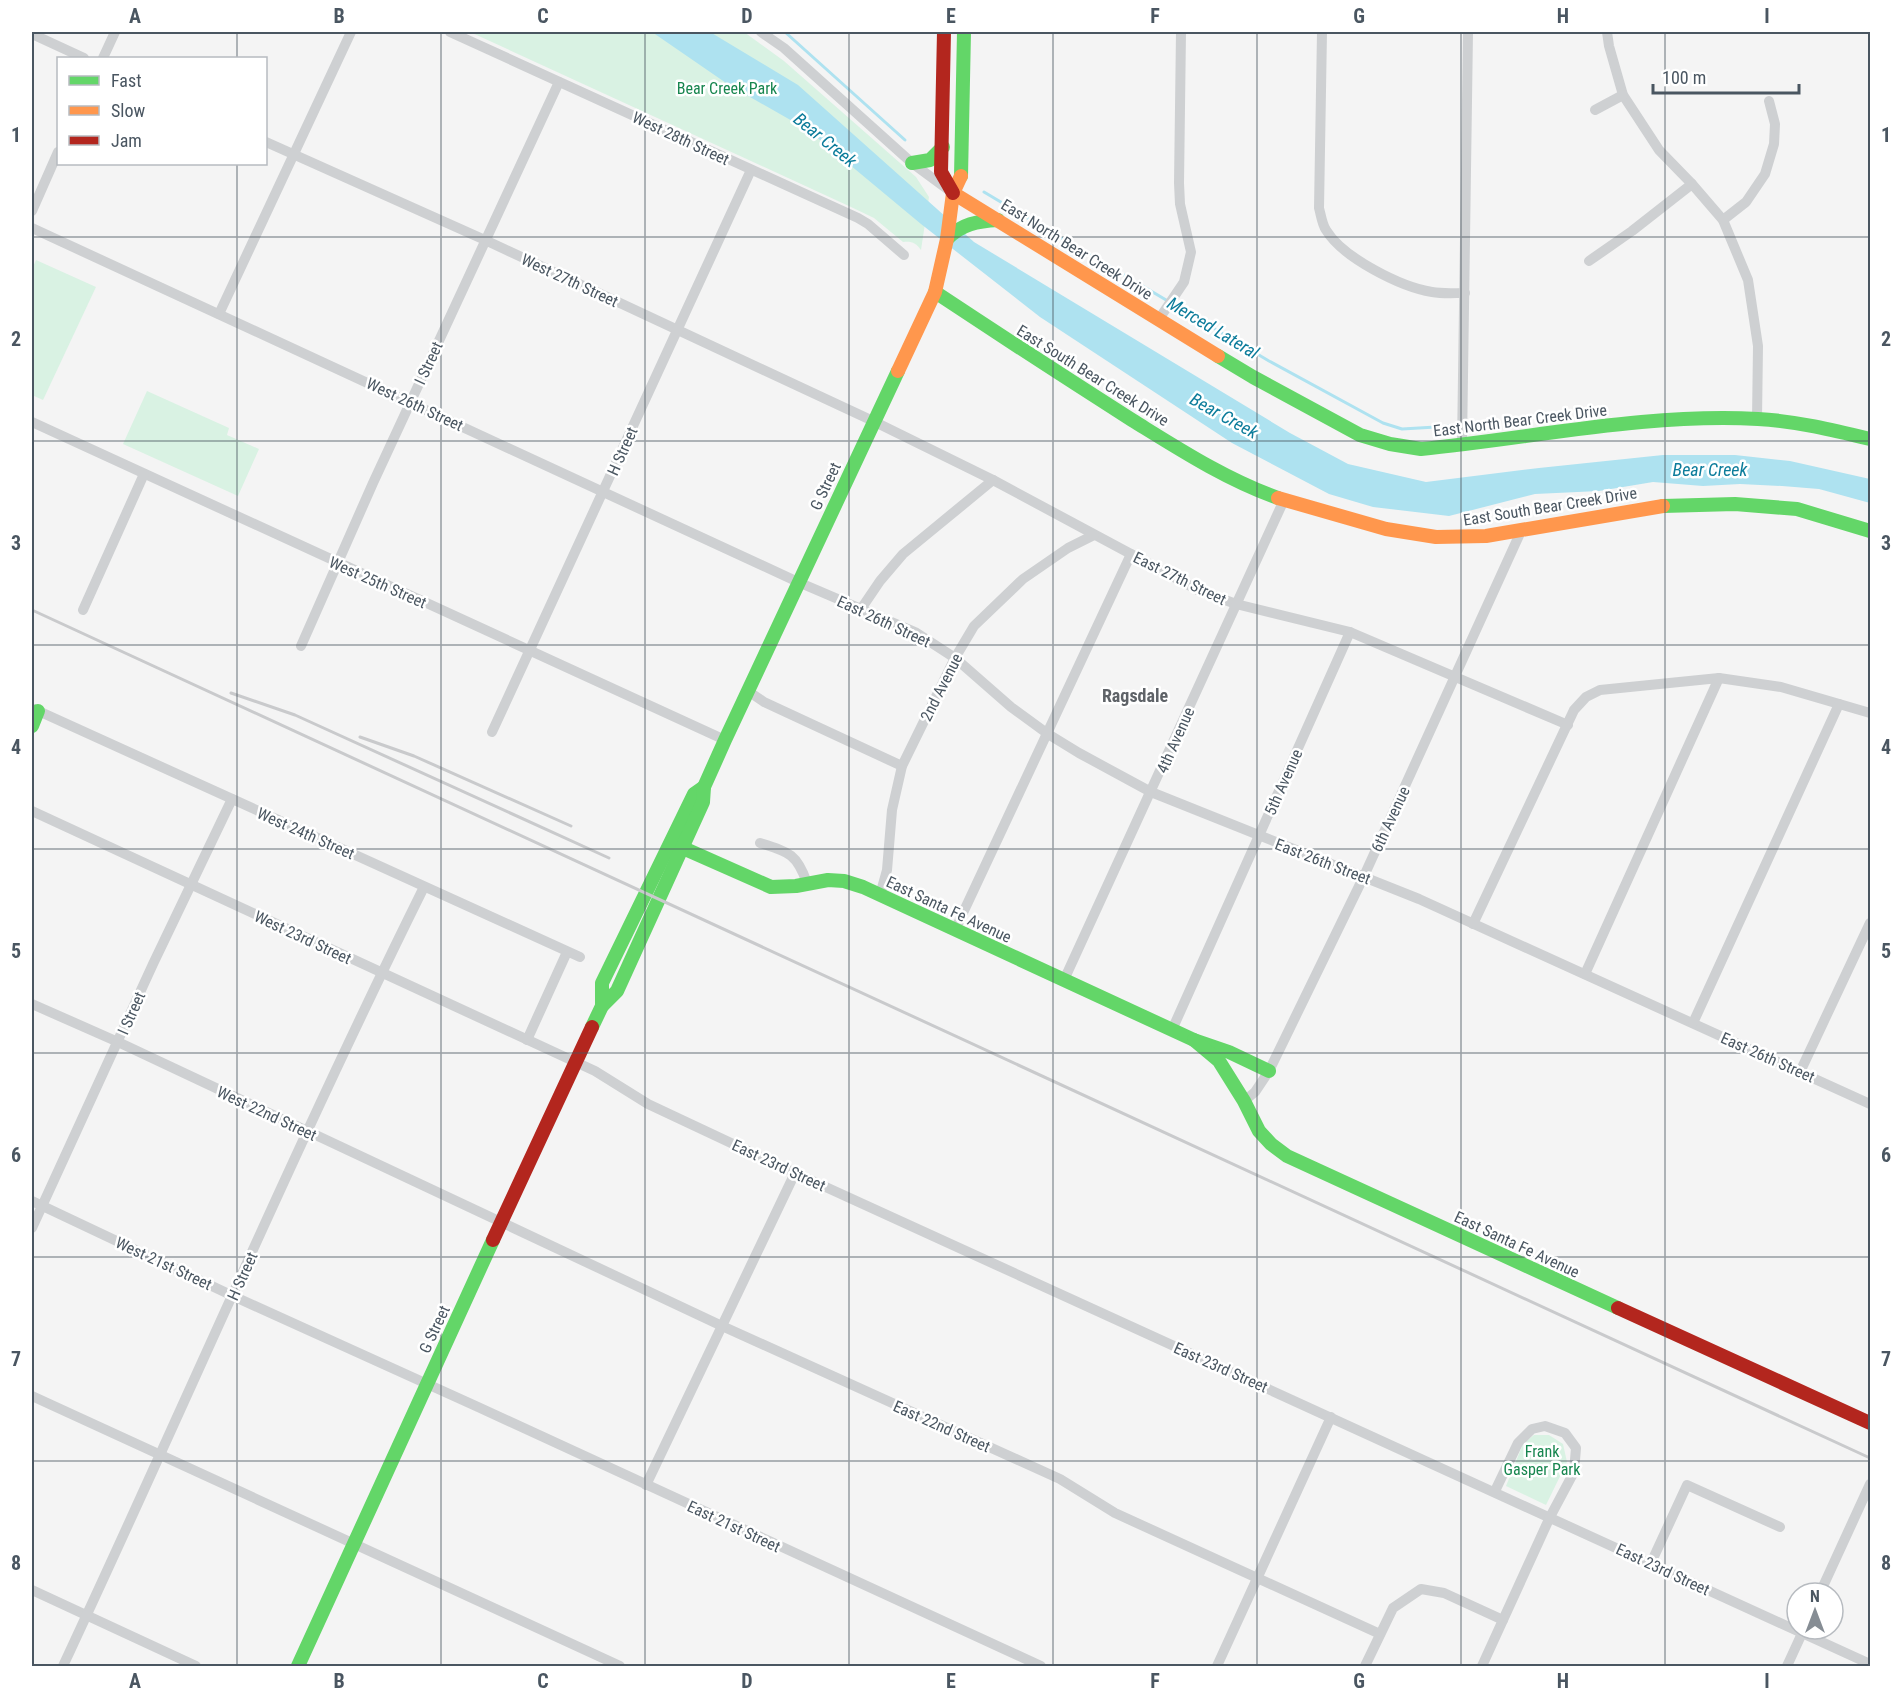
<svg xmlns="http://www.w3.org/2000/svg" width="1902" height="1698" viewBox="0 0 1902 1698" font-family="'Roboto Condensed',sans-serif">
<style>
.green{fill:#d9f2e3}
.water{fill:#aee2f0}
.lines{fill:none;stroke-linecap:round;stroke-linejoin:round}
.stream{stroke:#aee2f0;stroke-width:3}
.street{stroke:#ced0d2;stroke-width:10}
.fast{stroke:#63d668;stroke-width:14}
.slow{stroke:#ff974d;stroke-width:14}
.jam{stroke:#b3261e;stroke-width:14}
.rail{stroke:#c9cacc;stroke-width:3}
.grid{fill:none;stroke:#4a5661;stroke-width:1.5;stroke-opacity:0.55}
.labels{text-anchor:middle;stroke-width:5;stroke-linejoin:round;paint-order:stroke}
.park-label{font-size:16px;fill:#17864f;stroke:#fff}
.street-label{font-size:16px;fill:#4a5661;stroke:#fff}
.water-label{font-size:18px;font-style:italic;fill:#0c7c9b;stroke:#fff}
.neighbourhood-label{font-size:18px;font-weight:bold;fill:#5f6368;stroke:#fff}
.neatline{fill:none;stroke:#4a5661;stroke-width:2}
.grid-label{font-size:20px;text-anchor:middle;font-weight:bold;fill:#4a5661}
</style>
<rect width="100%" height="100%" fill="#f4f4f4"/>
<g class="green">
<path d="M470,32H744L784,61L916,177L929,197L921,250C916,243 912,241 903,242L874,218L851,207Z"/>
<polygon points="36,260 96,287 43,400 32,395 32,269"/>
<polygon points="147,391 229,428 227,435 259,449 238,496 123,444"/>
<polygon points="1534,1435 1549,1435 1563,1444 1567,1462 1546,1505 1506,1486 1523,1444"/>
</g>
<polygon class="water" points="652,32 710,32 798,85 974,242 1290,433 1348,464 1426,482 1539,468 1663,455 1735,455 1790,461 1870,479 1870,503 1819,489 1782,486 1740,484 1703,486 1653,482 1599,491 1535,494 1449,516 1373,507 1329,494 1232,443 1040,317 921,224 808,130 729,85"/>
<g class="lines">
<g class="stream">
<polyline points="785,32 905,140"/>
<polyline points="984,192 1269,361 1383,423 1402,429 1453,426"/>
</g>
<g class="street">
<polyline points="450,32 858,218 868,224 904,255"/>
<polyline points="761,32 784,48 912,163 950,191"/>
<path d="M1322,32L1319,208C1321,215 1322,224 1326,230C1343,258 1401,287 1432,292C1443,294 1454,293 1465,293"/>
<polyline points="1607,32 1609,46 1623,95 1659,150 1692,184 1723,220 1748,280 1758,346 1757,419"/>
<polyline points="32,34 84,58"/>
<polyline points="103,58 115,32"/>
<polyline points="1595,110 1623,95"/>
<polyline points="266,142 485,240 873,421 993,480 1198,590 1236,604 1350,632 1568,725"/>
<polyline points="32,211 58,152"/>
<polyline points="1723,220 1746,202 1765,174 1774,144 1775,124 1769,101"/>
<polyline points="32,228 798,582 915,632 955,658 1011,707 1048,734 1079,753 1151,792 1419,899 1870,1104"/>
<polyline points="1589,261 1632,231 1692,184"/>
<polyline points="219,314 351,32"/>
<polyline points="1159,319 1184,282 1191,252 1180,204 1179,183 1181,32"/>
<polyline points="32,422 725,740"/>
<polyline points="1462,445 1468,32"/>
<polyline points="861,609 880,581 903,554 993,480"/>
<polyline points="83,610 144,474"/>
<polyline points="301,646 373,483 559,82"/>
<polyline points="748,691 764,702 902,766"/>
<polyline points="34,709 580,957"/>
<polyline points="492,732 751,170"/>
<polyline points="32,811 595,1071 648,1104 795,1173 1870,1664"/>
<path d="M760,843C789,852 797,854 807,883"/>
<polyline points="880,895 887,870 892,810 902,766 955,658 974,626 1023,579 1068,548 1094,535"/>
<polyline points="1473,924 1574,710 1586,697 1600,690 1719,678 1781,687 1870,713"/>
<polyline points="955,930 1131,554"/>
<polyline points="1585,974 1719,678"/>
<polyline points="1064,980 1284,500"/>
<polyline points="32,1004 118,1042 722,1326 1060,1479 1115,1513 1380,1634"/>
<polyline points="1693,1023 1839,704"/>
<polyline points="1172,1030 1350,632"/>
<polyline points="527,1040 567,952"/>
<polyline points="1800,1072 1870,923"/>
<polyline points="1244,1101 1255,1092 1269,1071 1364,876 1522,529"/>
<polyline points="32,1201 233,1296 478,1407 1041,1666"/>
<polyline points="32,1228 153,964 232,799"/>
<polyline points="32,1396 620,1666"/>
<polyline points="646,1485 795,1173"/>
<polyline points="1651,1563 1687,1485 1780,1527"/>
<polyline points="32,1590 196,1666"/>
<polyline points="1820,1593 1870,1484"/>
<path d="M63,1666C184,1407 297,1143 424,887"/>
<polyline points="1217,1666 1331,1417"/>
<polyline points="1365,1666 1393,1608 1421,1589 1444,1593 1503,1620"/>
<polyline points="1482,1666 1550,1517 1574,1472 1576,1448 1565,1433 1545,1426 1532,1429 1518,1443 1495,1491"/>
<polyline points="1787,1666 1804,1629"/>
</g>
<g class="fast">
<polyline points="912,163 930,160 943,147"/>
<polyline points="961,176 964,32"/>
<path d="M947,239C961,224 978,221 998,220"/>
<path d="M935,292C1000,335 1066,378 1132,420C1179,449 1225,479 1278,498"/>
<path d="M1218,356L1253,377L1360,435L1390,444L1421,449C1533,438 1645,413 1758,419C1796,421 1833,430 1870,439"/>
<polyline points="1663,506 1735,504 1797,509 1870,531"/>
<polyline points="32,726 38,711"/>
<polyline points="683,848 771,887 796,886 828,880 844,881 863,887 1194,1040 1229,1052 1269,1071"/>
<polyline points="602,1006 602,983 694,794 704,787"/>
<polyline points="592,1027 602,1006 617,991 703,802 704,787 725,740 898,371"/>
<polyline points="1194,1040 1219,1061 1244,1101 1259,1131 1271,1144 1287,1156 1618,1308"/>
<polyline points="298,1666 493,1240"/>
</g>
<g class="slow">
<polyline points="953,193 1218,356"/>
<polyline points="898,371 935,292 947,239 953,193 961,176"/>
<polyline points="1278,498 1386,529 1436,537 1486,536 1663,506"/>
</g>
<g class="jam">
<polyline points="944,32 941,172 953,193"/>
<polyline points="493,1240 592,1027"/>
<polyline points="1618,1308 1870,1423"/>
</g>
<g class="rail">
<polyline points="32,610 1870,1458"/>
<polyline points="231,693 295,715 609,858"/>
<polyline points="360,737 414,756 571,826"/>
</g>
</g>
<path class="grid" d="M237,32V58M441,32V1666M645,32V1666M849,32V1666M1053,32V1666M1257,32V1666M1461,32V1666M1665,32V1666M237,164V1666M32,237H1870M32,441H1870M32,645H1870M32,849H1870M32,1053H1870M32,1257H1870M32,1461H1870"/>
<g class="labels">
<g class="park-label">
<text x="727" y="94">Bear Creek Park</text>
<text x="1542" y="1457">Frank<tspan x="1542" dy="18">Gasper Park</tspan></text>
</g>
<g class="street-label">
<text transform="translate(681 138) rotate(25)" y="6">West 28th Street</text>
<text transform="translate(1077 249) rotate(32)" y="6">East North Bear Creek Drive</text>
<text transform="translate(570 280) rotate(25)" y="6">West 27th Street</text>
<text transform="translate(428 363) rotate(-65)" y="6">I Street</text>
<text transform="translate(1093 375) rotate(32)" y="6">East South Bear Creek Drive</text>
<text transform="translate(415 404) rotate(25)" y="6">West 26th Street</text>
<text transform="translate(1520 420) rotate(-7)" y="6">East North Bear Creek Drive</text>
<text transform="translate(622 451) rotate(-66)" y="6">H Street</text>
<text transform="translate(825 486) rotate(-65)" y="6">G Street</text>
<text transform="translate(1550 506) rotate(-9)" y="6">East South Bear Creek Drive</text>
<text transform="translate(1180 578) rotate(26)" y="6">East 27th Street</text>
<text transform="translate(378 582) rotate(24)" y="6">West 25th Street</text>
<text transform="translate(884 621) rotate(25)" y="6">East 26th Street</text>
<text transform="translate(941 687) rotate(-63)" y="6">2nd Avenue</text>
<text transform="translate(1175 740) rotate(-66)" y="6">4th Avenue</text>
<text transform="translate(1283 782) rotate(-66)" y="6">5th Avenue</text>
<text transform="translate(1390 819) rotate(-65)" y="6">6th Avenue</text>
<text transform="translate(306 833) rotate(24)" y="6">West 24th Street</text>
<text transform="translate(1323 861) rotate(21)" y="6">East 26th Street</text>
<text transform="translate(949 909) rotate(25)" y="6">East Santa Fe Avenue</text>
<text transform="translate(303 937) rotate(25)" y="6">West 23rd Street</text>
<text transform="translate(131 1013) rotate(-66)" y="6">I Street</text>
<text transform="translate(1768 1057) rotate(24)" y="6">East 26th Street</text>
<text transform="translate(267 1113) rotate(25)" y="6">West 22nd Street</text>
<text transform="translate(779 1165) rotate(25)" y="6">East 23rd Street</text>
<text transform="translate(1517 1244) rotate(25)" y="6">East Santa Fe Avenue</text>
<text transform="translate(164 1263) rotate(25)" y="6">West 21st Street</text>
<text transform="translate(242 1276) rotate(-66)" y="6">H Street</text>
<text transform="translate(434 1329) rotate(-65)" y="6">G Street</text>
<text transform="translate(1221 1367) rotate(24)" y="6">East 23rd Street</text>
<text transform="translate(942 1426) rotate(24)" y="6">East 22nd Street</text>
<text transform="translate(734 1526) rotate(25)" y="6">East 21st Street</text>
<text transform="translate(1663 1569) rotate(25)" y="6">East 23rd Street</text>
</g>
<g class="water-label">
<text transform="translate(825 140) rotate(39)" y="6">Bear Creek</text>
<text transform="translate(1213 328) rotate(31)" y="6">Merced Lateral</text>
<text transform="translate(1224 416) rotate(29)" y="6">Bear Creek</text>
<text x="1710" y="476">Bear Creek</text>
</g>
<g class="neighbourhood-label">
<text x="1135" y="702">Ragsdale</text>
</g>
</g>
<rect width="1902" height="1698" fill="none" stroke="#ffffff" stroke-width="66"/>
<rect x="57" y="57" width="210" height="108" fill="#ffffff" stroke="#b7bbc0" stroke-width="1.5"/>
<rect x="69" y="76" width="30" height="9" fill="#63d668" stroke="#b7bbc0" stroke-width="1.5"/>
<text x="111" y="87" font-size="18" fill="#4a5661">Fast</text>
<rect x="69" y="106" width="30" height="9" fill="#ff974d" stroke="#b7bbc0" stroke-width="1.5"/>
<text x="111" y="117" font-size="18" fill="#4a5661">Slow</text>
<rect x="69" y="136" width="30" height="9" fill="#b3261e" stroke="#b7bbc0" stroke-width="1.5"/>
<text x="111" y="147" font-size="18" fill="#4a5661">Jam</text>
<g transform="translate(1815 1611)"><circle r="28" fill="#ffffff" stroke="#b7bbc0" stroke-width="1.5"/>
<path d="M0-4.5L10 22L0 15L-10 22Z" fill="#868d94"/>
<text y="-9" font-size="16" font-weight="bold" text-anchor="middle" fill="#4a5661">N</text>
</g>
<path d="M1653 84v9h146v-9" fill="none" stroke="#4a5661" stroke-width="3"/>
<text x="1662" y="84" font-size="18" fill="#4a5661" stroke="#ffffff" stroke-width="4.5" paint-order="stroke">100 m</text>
<rect x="33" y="33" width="1836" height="1632" class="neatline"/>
<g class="grid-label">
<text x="135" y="23">A</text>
<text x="339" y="23">B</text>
<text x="543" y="23">C</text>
<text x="747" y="23">D</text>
<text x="951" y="23">E</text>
<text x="1155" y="23">F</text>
<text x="1359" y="23">G</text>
<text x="1563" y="23">H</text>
<text x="1767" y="23">I</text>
<text x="16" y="142">1</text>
<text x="1886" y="142">1</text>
<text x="16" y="346">2</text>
<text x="1886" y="346">2</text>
<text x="16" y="550">3</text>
<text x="1886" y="550">3</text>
<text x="16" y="754">4</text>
<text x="1886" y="754">4</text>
<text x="16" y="958">5</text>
<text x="1886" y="958">5</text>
<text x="16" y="1162">6</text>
<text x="1886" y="1162">6</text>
<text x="16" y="1366">7</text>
<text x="1886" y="1366">7</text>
<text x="16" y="1570">8</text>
<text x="1886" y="1570">8</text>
<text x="135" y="1688">A</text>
<text x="339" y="1688">B</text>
<text x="543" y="1688">C</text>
<text x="747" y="1688">D</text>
<text x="951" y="1688">E</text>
<text x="1155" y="1688">F</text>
<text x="1359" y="1688">G</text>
<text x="1563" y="1688">H</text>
<text x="1767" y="1688">I</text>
</g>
</svg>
